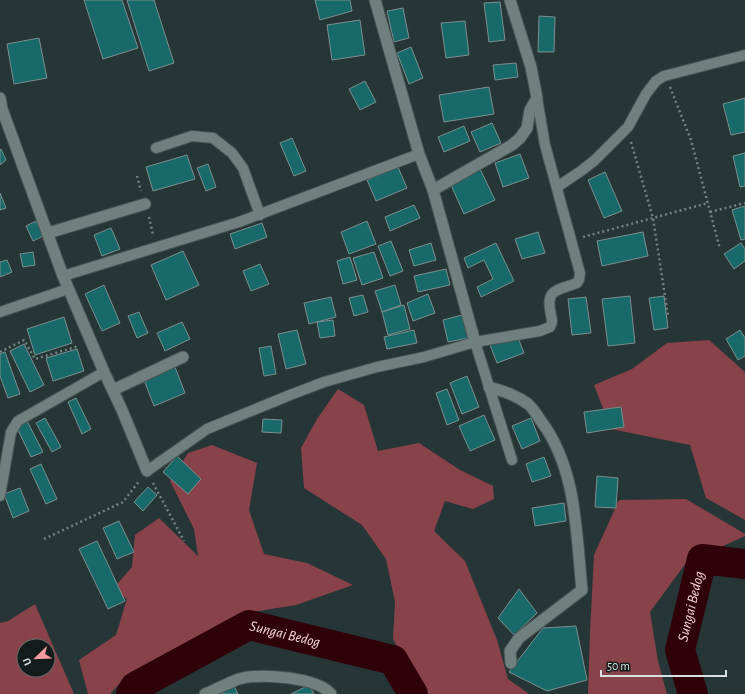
<svg xmlns="http://www.w3.org/2000/svg" width="745" height="694" viewBox="0 0 745 694" font-family="'Alegreya Sans',sans-serif">
<style>
.green{fill:#884249;fill-rule:evenodd}
.lines{fill:none;stroke-linecap:round;stroke-linejoin:round}
.river{stroke:#2f0109;stroke-width:30}
.building{fill:#186a6a;stroke:#7d8e8e}
.service-casing{stroke:#475353;stroke-width:12}
.minor-casing{stroke:#475353;stroke-width:13}
.path{stroke:#758281;stroke-width:2.5;stroke-dasharray:2 3;stroke-linecap:butt}
.service{stroke:#6f807f;stroke-width:10}
.minor{stroke:#6f807f;stroke-width:11}
.labels{text-anchor:middle;stroke-width:3.5;stroke-linejoin:round;paint-order:stroke}
.water-label{font-size:15px;font-style:italic;fill:#f3d8d8;stroke:#141b1b}
</style>
<rect width="100%" height="100%" fill="#263535"/>
<g class="green">
<polygon points="709,340 745,372 745,520 706,498 690,445 611,429 594,385 632,369 667,343"/>
<polygon points="338,389 364,405 378,451 419,443 460,470 493,486 494,499 473,509 445,501 434,531 465,561 497,640 508,679 529,694 423,694 393,639 395,602 386,559 362,525 304,488 301,448 317,419"/>
<polygon points="212,445 257,463 249,510 264,554 307,563 353,585 296,605 239,614 173,650 120,683 110,694 88,694 79,660 116,635 127,599 112,590 132,567 135,535 159,518 198,556 194,529 170,481 188,453"/>
<polygon points="686,499 745,534 745,536 686,563 650,612 658,661 667,694 588,694 590,632 594,555 619,500"/>
<path d="M35,604L74,694H0V623L8,621ZM24,646H48V670H24Z"/>
</g>
<g class="lines">
<g class="river">
<path id="s1" d="M131,694L135,687L249,625L393,660L413,694"/>
<path id="s2" d="M693,694L680,650L702,559L745,564"/>
</g>
</g>
<g class="building">
<polygon points="84,0 122,0 138,48 103,59"/>
<polygon points="127,0 154,0 174,63 149,71"/>
<polygon points="315,0 350,0 352,11 320,20"/>
<polygon points="500,2 505,40 489,42 484,3"/>
<polygon points="403,8 409,38 394,42 387,11"/>
<polygon points="539,16 555,17 554,52 538,52"/>
<polygon points="360,20 365,55 332,60 327,25"/>
<polygon points="465,21 469,55 446,58 441,23"/>
<polygon points="39,38 47,78 14,84 7,44"/>
<polygon points="411,47 423,78 409,84 397,53"/>
<polygon points="516,63 518,77 495,80 493,65"/>
<polygon points="365,81 376,102 360,110 349,89"/>
<polygon points="489,87 494,114 444,122 439,95"/>
<polygon points="745,98 745,132 731,135 723,104"/>
<polygon points="492,123 501,143 480,152 471,132"/>
<polygon points="464,126 470,141 444,152 438,137"/>
<polygon points="292,138 306,171 294,176 280,143"/>
<polygon points="1,149 6,160 0,165 0,150"/>
<polygon points="745,153 745,186 740,187 733,156"/>
<polygon points="520,154 529,178 503,187 495,163"/>
<polygon points="187,155 195,179 153,191 146,167"/>
<polygon points="208,164 216,187 206,191 197,168"/>
<polygon points="398,167 407,188 376,201 367,180"/>
<polygon points="480,169 495,200 464,214 450,183"/>
<polygon points="605,172 622,211 604,218 588,180"/>
<polygon points="0,193 6,208 0,210"/>
<polygon points="414,205 420,218 390,231 385,217"/>
<polygon points="745,206 745,239 741,240 732,210"/>
<polygon points="36,221 43,236 33,241 26,226"/>
<polygon points="367,221 376,244 349,254 341,232"/>
<polygon points="262,223 267,237 235,249 230,234"/>
<polygon points="111,228 120,249 102,256 94,235"/>
<polygon points="538,232 545,253 522,259 515,239"/>
<polygon points="643,232 648,256 602,266 597,241"/>
<polygon points="391,241 403,271 390,276 378,246"/>
<polygon points="431,243 436,260 414,266 409,250"/>
<polygon points="496,243 514,281 481,297 477,287 493,279 484,260 468,268 464,258"/>
<polygon points="741,243 745,249 745,261 734,269 724,254"/>
<polygon points="183,251 199,285 166,300 151,265"/>
<polygon points="33,252 35,265 23,267 20,254"/>
<polygon points="374,252 383,278 362,285 353,258"/>
<polygon points="350,257 357,280 343,284 337,261"/>
<polygon points="7,260 12,272 0,277 0,262"/>
<polygon points="260,264 269,284 251,291 243,271"/>
<polygon points="446,269 450,285 418,292 414,276"/>
<polygon points="104,285 120,323 102,331 85,294"/>
<polygon points="395,285 401,305 382,312 375,291"/>
<polygon points="428,294 435,313 413,321 407,303"/>
<polygon points="363,295 368,312 354,316 349,298"/>
<polygon points="630,296 635,343 608,346 602,299"/>
<polygon points="664,296 668,328 654,330 649,298"/>
<polygon points="331,297 336,317 309,324 304,303"/>
<polygon points="586,297 591,333 572,335 568,299"/>
<polygon points="404,305 410,329 388,335 382,312"/>
<polygon points="139,312 148,333 137,338 128,316"/>
<polygon points="462,315 468,338 448,342 443,320"/>
<polygon points="64,317 72,343 35,355 27,329"/>
<polygon points="333,320 335,336 320,338 317,322"/>
<polygon points="182,322 190,339 165,351 157,333"/>
<polygon points="297,330 306,364 286,369 278,334"/>
<polygon points="414,330 417,343 387,349 384,337"/>
<polygon points="740,330 745,338 745,356 738,360 726,339"/>
<polygon points="517,335 524,353 497,363 490,345"/>
<polygon points="24,344 44,385 30,392 10,351"/>
<polygon points="271,346 276,374 264,376 259,348"/>
<polygon points="77,349 84,371 53,381 46,358"/>
<polygon points="5,352 20,394 8,398 0,376 0,354"/>
<polygon points="175,367 185,393 154,406 144,380"/>
<polygon points="467,376 479,407 462,414 450,383"/>
<polygon points="447,389 459,420 447,425 436,393"/>
<polygon points="76,398 91,429 82,434 68,402"/>
<polygon points="621,407 624,427 587,433 584,412"/>
<polygon points="484,415 495,440 470,451 459,426"/>
<polygon points="45,418 61,447 52,452 36,423"/>
<polygon points="531,418 540,441 522,449 512,426"/>
<polygon points="263,419 282,420 281,433 262,432"/>
<polygon points="27,421 43,452 31,457 16,426"/>
<polygon points="177,456 201,479 188,494 163,472"/>
<polygon points="544,457 551,476 532,482 526,464"/>
<polygon points="41,464 57,499 46,504 30,469"/>
<polygon points="597,476 618,478 616,508 595,507"/>
<polygon points="148,487 157,495 143,511 134,502"/>
<polygon points="20,488 29,511 13,518 4,494"/>
<polygon points="564,503 566,521 535,526 532,508"/>
<polygon points="119,521 134,552 117,559 103,528"/>
<polygon points="97,541 125,601 108,609 79,549"/>
<polygon points="519,589 537,613 514,635 498,618"/>
<polygon points="576,626 587,680 547,691 509,672 543,628"/>
<polygon points="309,685 314,694 291,694"/>
<polygon points="234,686 238,694 223,694 222,693"/>
</g>
<g class="lines">
<g class="service-casing">
<g id="service">
<polyline points="156,148 192,136 213,138 232,153 243,168 260,215"/>
<polyline points="557,187 581,171 595,160 628,127 646,94 656,81 664,76 745,55"/>
<polyline points="63,276 239,222 419,154"/>
<polyline points="0,312 68,289"/>
<polyline points="475,342 512,460"/>
<path d="M147,471L207,429L290,395L324,382L377,367L424,357L475,342L540,331L550,327C553,322 552,320 551,315C545,289 556,291 577,283L579,280L580,273L545,145L537,98"/>
<polyline points="0,496 11,432 18,421 104,372"/>
</g>
</g>
<g class="minor-casing">
<g id="minor">
<polyline points="375,0 419,154 433,190 475,342"/>
<polyline points="0,98 2,109 63,276 104,372 122,410 147,471"/>
<polyline points="433,190 512,145 520,138 527,128 530,110 537,98 531,67 510,0"/>
<polyline points="48,233 145,204"/>
<path d="M489,387C503,391 516,395 528,404C533,408 537,415 541,421C577,469 576,532 582,590L519,638L510,651L511,663"/>
<polyline points="113,390 183,357"/>
<path d="M205,694C217,689 228,683 239,679C260,673 317,677 331,694"/>
</g>
</g>
<g class="path">
<polyline points="670,87 691,140 720,249"/>
<polyline points="631,142 653,218 668,316"/>
<polyline points="137,176 141,191"/>
<polyline points="710,212 745,203"/>
<polyline points="149,217 153,235"/>
<polyline points="583,237 708,203"/>
<polyline points="0,352 24,340 35,359 79,346"/>
<polyline points="153,483 184,541"/>
<polyline points="44,539 123,502 140,480"/>
</g>
<use href="#service" class="service"/>
<use href="#minor" class="minor"/>
</g>
<g class="labels">
<g class="water-label">
<text dy="5" stroke="none"><textPath href="#s2" startOffset="91">Sungai Bedog</textPath></text>
<text dy="5" stroke="none"><textPath href="#s1" startOffset="175">Sungai Bedog</textPath></text>
</g>
</g>
<g transform="translate(36 658) rotate(247)"><circle r="19" fill="#141b1b" stroke="#636b6a"/>
<path d="M0-3L7 15L0 10L-7 15Z" fill="#f49aa0"/>
<text y="-6" font-size="11" font-weight="bold" text-anchor="middle" fill="#d9e2e1">U</text>
</g>
<path d="M601 670v6h125v-6" fill="none" stroke="#d9e2e1" stroke-width="2"/>
<text x="607" y="670" font-size="12" fill="#d9e2e1" stroke="#141b1b" stroke-width="3" paint-order="stroke">50 m</text>
</svg>
